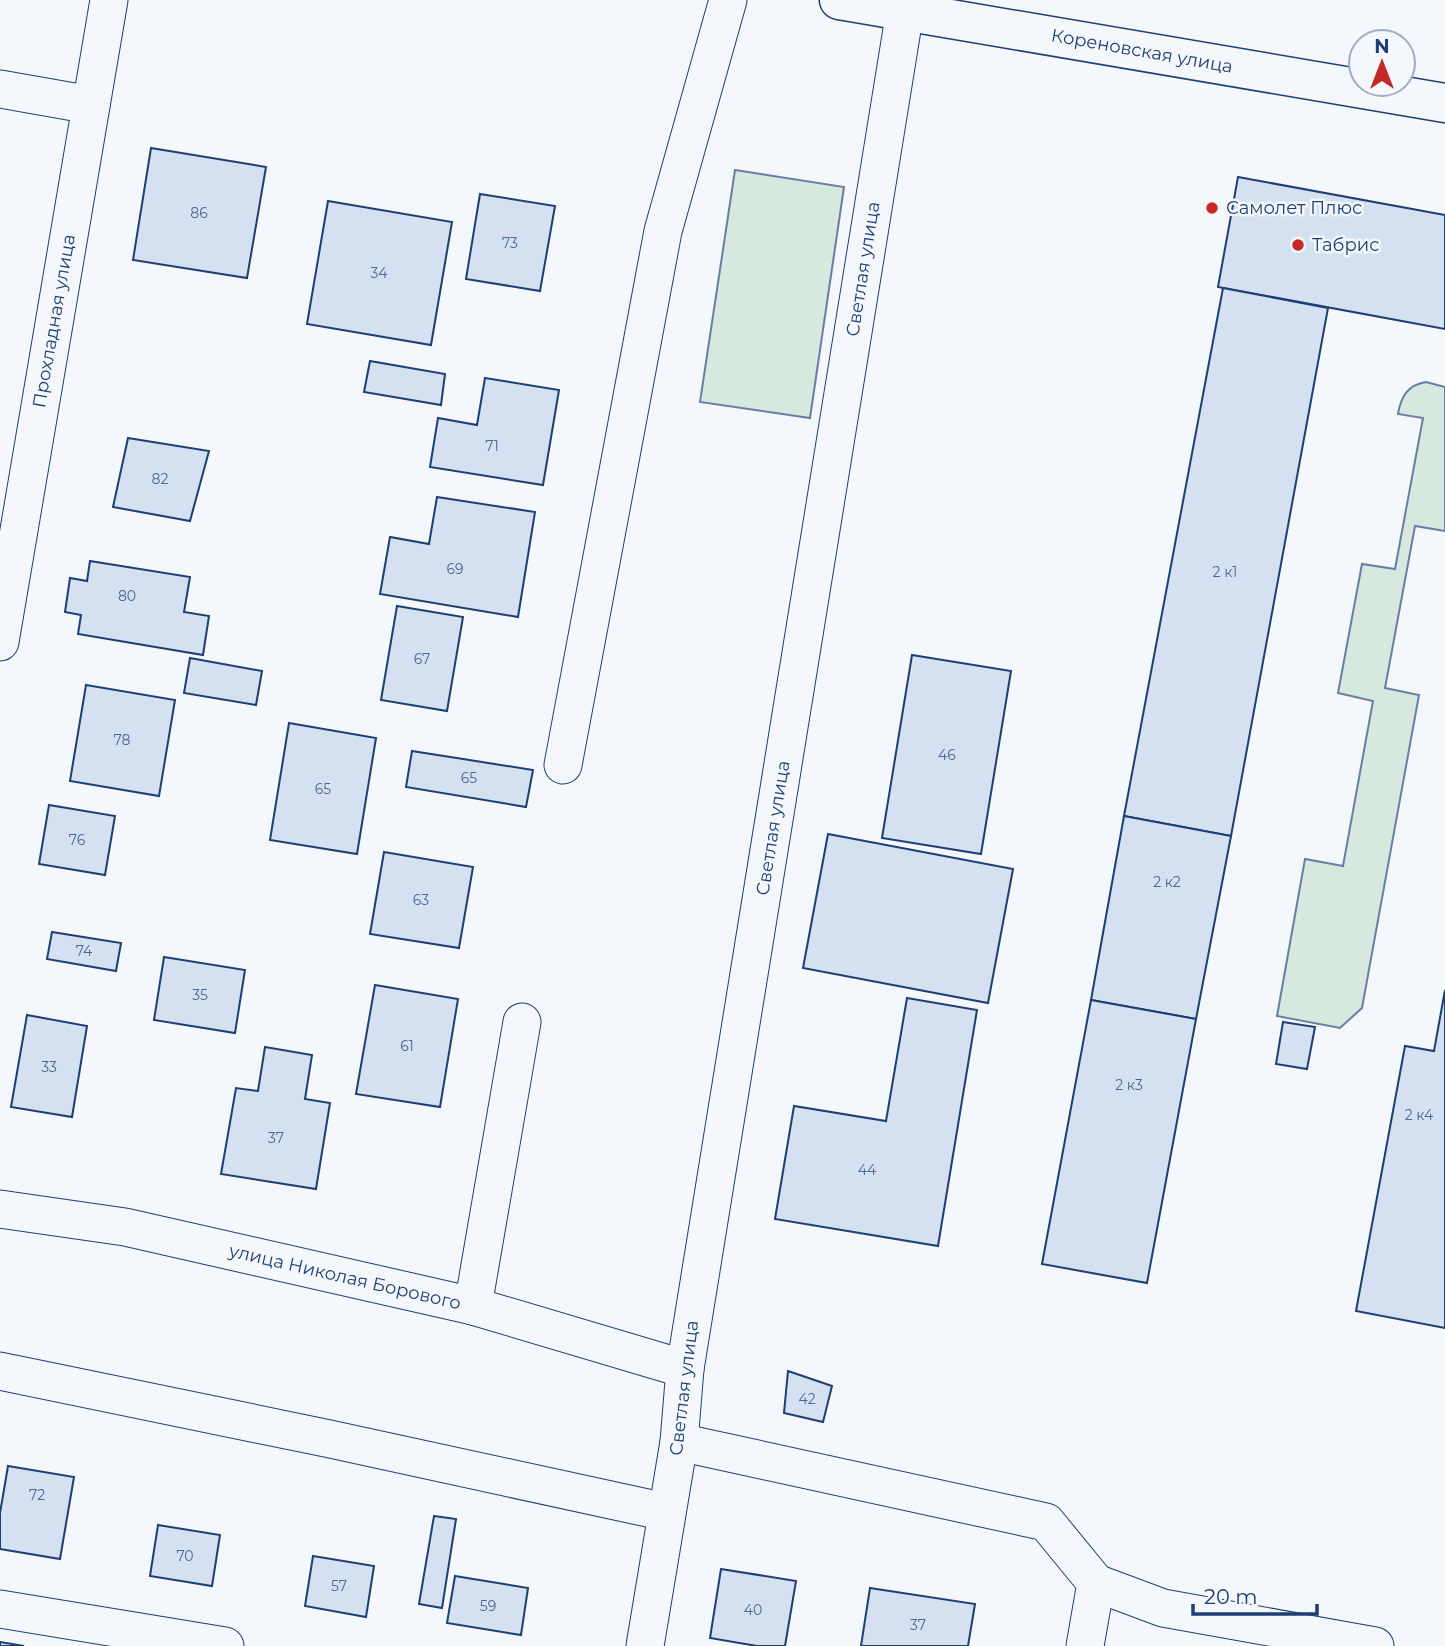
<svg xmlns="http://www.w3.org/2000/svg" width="1445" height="1646" viewBox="0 0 1445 1646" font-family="Montserrat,sans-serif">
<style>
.green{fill:#d7e8df;stroke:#687fa3;stroke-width:2}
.building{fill:#d5e0f0;stroke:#1d3f73;stroke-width:2}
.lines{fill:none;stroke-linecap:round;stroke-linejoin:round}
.street-casing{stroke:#1d3f73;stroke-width:39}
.secondary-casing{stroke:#1d3f73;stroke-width:41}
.street{stroke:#f4f7fb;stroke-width:37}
.secondary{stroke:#f4f7fb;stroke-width:38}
.poi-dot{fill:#c62828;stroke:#f4f7fb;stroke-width:2.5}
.labels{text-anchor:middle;stroke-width:5;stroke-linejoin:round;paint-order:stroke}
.number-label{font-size:14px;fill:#4b6792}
.street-label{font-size:18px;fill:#1d3f73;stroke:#f4f7fb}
.poi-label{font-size:18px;fill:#1d3f73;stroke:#f4f7fb;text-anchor:start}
</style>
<rect width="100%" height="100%" fill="#f4f7fb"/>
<g class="green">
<polygon points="735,170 844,187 810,418 700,402"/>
<path d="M1426,382L1445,387V531L1415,526L1385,688L1419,695L1362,1008L1340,1028L1277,1016L1305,859L1343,866L1373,701L1338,693L1362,564L1395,569L1423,418L1398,414C1401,396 1408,385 1426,382Z"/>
</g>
<g class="building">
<polygon points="151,148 266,167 247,278 133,260"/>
<polygon points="1238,177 1445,215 1445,329 1218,287"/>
<polygon points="480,194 555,206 540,291 466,279"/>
<polygon points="328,201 452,222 431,345 307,324"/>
<polygon points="1223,288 1328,308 1231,836 1124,816"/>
<polygon points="370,361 445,374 441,405 364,392"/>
<polygon points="485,378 559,390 543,485 430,467 438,418 477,425"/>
<polygon points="128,438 209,451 190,521 113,507"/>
<polygon points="437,497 535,512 518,617 380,594 390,537 429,544"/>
<polygon points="90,561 190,577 184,612 209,616 203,655 78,634 81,615 65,612 70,578 87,581"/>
<polygon points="397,606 463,617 447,711 381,700"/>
<polygon points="912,655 1011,671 981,854 882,838"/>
<polygon points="190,658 262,671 256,705 184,693"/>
<polygon points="86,685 175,700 159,796 70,781"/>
<polygon points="289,723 376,738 357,854 270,840"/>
<polygon points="412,751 533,770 526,807 406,787"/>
<polygon points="49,805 115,816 105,875 39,864"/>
<polygon points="1124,816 1231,836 1196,1019 1091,1000"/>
<polygon points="828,834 1013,869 988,1003 803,968"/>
<polygon points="384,852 473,867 459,948 370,934"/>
<polygon points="52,932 121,943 116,971 47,959"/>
<polygon points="164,957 245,970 235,1033 154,1020"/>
<polygon points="375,985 458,999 440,1107 356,1094"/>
<polygon points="1445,990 1445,1328 1356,1311 1405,1046 1434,1051"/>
<polygon points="907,998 977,1010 938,1246 775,1219 794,1106 886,1121"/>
<polygon points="1091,1000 1196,1019 1147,1283 1042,1264"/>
<polygon points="27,1015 87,1026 72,1117 11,1107"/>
<polygon points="1283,1022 1315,1027 1307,1069 1276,1064"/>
<polygon points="265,1047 312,1055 305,1099 330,1103 316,1189 221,1174 236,1088 258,1091"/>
<polygon points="788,1371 832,1386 823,1422 784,1413"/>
<polygon points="8,1466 74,1477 60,1559 0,1549 0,1513"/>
<polygon points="434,1516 456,1519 442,1608 419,1604"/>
<polygon points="158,1525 220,1535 212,1586 150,1576"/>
<polygon points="313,1556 374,1566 366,1617 305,1606"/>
<polygon points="721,1569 796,1581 785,1646 757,1646 710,1638"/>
<polygon points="455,1576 528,1588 521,1635 447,1623"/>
<polygon points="870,1588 975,1604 968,1646 861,1646"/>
<polygon points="0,1642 24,1646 0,1646"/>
</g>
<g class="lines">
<g class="street-casing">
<g id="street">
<polyline points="0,89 91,105"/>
<polyline points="0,642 109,0"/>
<polyline points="563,765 663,231 728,0"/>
<polyline points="0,1209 125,1227 473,1306 685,1369"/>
<polyline points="473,1306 522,1022"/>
<polyline points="0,1371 330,1439 666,1512"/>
<polyline points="679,1442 1046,1522 1096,1583 1163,1608 1375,1646"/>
<polyline points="0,1609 225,1646"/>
<polyline points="645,1646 679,1442 685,1369 905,11"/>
<polyline points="1085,1646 1096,1583"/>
</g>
</g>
<g class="secondary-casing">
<polyline id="secondary" points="839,0 1445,103"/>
</g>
<use href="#street" class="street"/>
<use href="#secondary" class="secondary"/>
</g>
<g class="poi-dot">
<circle cx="1212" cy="208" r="7"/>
<circle cx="1298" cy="245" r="7"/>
</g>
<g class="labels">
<g class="number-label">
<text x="199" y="218">86</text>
<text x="510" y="248">73</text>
<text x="379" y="278">34</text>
<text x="492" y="451">71</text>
<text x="160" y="484">82</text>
<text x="455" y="574">69</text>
<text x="1225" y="577">2 к1</text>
<text x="127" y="601">80</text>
<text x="422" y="664">67</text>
<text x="122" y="745">78</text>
<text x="947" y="760">46</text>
<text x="469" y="783">65</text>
<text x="323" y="794">65</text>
<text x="77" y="845">76</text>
<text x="1167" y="887">2 к2</text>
<text x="421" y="905">63</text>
<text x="84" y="956">74</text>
<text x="200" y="1000">35</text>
<text x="407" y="1051">61</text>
<text x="49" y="1072">33</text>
<text x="1129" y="1090">2 к3</text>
<text x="1419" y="1120">2 к4</text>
<text x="276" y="1143">37</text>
<text x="867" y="1175">44</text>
<text x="807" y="1404">42</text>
<text x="37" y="1500">72</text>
<text x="185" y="1561">70</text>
<text x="339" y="1591">57</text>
<text x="488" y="1611">59</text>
<text x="753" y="1615">40</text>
<text x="918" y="1630">37</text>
</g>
<g class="street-label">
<text transform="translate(1142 51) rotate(10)" y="6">Кореновская улица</text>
<text transform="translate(863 269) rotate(-81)" y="6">Светлая улица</text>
<text transform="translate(54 321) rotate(-80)" y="6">Прохладная улица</text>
<text transform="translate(773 828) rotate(-81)" y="6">Светлая улица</text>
<text transform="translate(345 1277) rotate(13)" y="6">улица Николая Борового</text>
<text transform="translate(684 1388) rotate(-83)" y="6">Светлая улица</text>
</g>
<g class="poi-label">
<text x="1226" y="214">Самолет Плюс</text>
<text x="1312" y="251">Табрис</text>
</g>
</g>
<g transform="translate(1382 63)"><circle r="33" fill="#f4f7fb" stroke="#9eadc5" stroke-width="2"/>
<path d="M0-5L12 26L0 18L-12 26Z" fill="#c62828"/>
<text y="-10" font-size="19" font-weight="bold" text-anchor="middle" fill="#1d3f73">N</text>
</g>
<path d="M1193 1604v10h124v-10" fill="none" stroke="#1d3f73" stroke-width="3.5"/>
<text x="1204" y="1604" font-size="21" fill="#1d3f73" stroke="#f4f7fb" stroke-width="5" paint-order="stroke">20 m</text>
</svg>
